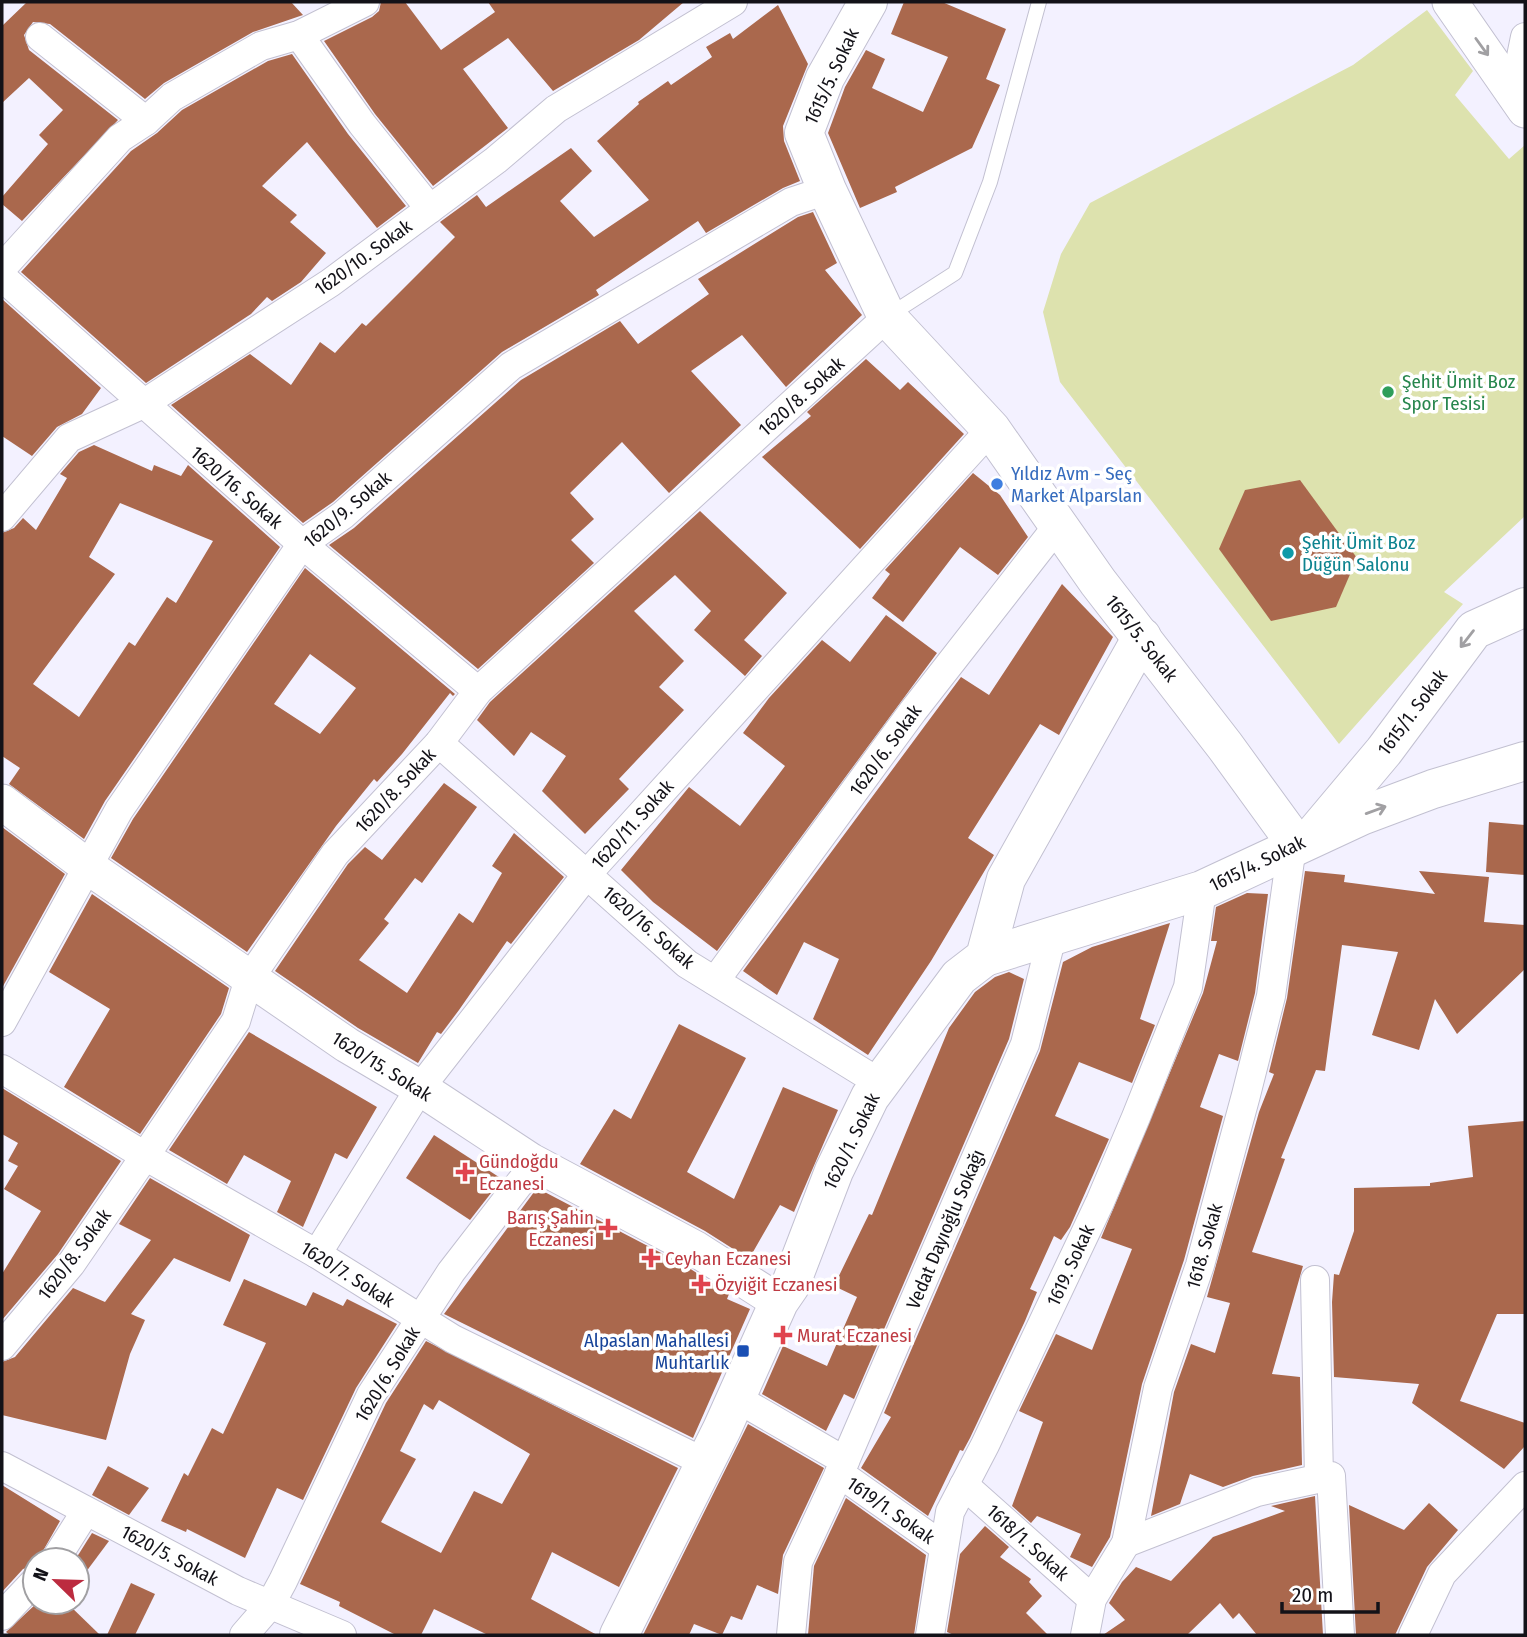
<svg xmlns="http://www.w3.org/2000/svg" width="1527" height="1637" viewBox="0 0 1527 1637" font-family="'Fira Sans Condensed',sans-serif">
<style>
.pitch{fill:#dde2ae}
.building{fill:#aa684d;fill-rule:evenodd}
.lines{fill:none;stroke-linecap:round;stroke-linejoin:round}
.service-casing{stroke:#c2c0d1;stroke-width:16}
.minor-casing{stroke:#c2c0d1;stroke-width:30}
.tertiary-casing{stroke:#c2c0d1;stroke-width:37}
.secondary-casing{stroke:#c2c0d1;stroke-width:40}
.service{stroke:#fff;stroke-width:14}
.minor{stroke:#fff;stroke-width:28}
.tertiary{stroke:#fff;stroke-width:35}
.secondary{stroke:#fff;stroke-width:38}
.oneway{stroke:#a1a0a3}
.leisure-dot{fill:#2e9e5b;stroke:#fff;stroke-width:2.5}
.shop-dot{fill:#3f7fe0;stroke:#fff;stroke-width:2.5}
.culture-dot{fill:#0f9aa8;stroke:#fff;stroke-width:2.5}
.health-dot{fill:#e0444e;stroke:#fff;stroke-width:2.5}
.transit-dot{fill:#1a4fb4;stroke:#fff;stroke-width:2.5}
.labels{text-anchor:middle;stroke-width:7;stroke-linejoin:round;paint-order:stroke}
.street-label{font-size:19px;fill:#131218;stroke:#fff}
.leisure-label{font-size:19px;fill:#27864d;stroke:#fff;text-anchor:start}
.shop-label{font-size:19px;fill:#366cbe;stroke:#fff;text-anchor:start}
.culture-label{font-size:19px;fill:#0d838f;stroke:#fff;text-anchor:start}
.health-label{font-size:19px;fill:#be3a42;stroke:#fff;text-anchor:start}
.transit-label{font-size:19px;fill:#164399;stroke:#fff;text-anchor:end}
</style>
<rect width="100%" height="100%" fill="#f3f1ff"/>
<polygon class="pitch" points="1427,10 1473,71 1455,95 1509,159 1525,145 1525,516 1444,592 1463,604 1339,744 1060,382 1043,312 1061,254 1090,203 1353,65"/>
<g class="building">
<polygon points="27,2 291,2 303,15 253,32 164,83 145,99 50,24 33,22 24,35 29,50 118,120 22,221 2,204 2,197 48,144 39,135 63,110 29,78 2,103 2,26"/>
<polygon points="381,2 405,2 441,50 495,12 488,2 684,2 639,40 553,91 508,38 463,69 508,128 433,186 375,114 324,41 372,17 379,11"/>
<polygon points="904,2 942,2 1006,29 986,79 1000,85 972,148 895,187 897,192 860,208 828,133 845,87 866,50 885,59 872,88 923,112 948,57 891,34"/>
<polygon points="778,5 808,64 783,126 784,141 800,181 783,188 706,233 698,221 596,290 599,295 502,352 333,502 303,523 171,405 250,354 291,385 320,342 335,353 362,323 366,326 455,237 440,222 477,195 486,207 571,148 592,171 560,201 594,237 649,200 597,141 639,104 638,102 668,81 671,85 712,57 706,47 730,33 733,39"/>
<polygon points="292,54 348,134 406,206 377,228 307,142 262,186 297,215 290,222 326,253 301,282 272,301 267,297 251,314 146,383 21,272 131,151 157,133 182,110 268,61"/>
<polygon points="813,212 837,263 825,270 862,315 786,387 742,335 691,371 741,425 669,493 622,442 570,493 594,519 571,540 594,563 478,669 329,545 354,528 521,380 620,321 638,344 709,294 698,279 798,217"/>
<polygon points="2,299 101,388 82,414 57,427 32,456 2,436"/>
<polygon points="866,359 900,390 908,382 964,434 860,549 762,457 811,416 807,412"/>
<path d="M94,445L152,471L154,465L181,476L188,465L280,547L105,801L84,839L9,784L20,768L2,756V533L14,528L23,518L36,530L67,478L60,474L79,452ZM120,503L213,541L176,603L167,597L135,646L129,642L79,717L33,684L115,574L89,557Z"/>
<polygon points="973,473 1000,495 1028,537 998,575 960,547 903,622 872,598 890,574 885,570"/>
<polygon points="1300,480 1357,558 1336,607 1271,621 1219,549 1245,490"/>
<polygon points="700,511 787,593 744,640 762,656 745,676 694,630 711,611 675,575 634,611 684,661 659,687 684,710 619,779 629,789 585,834 542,791 566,756 531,732 514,756 477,720 490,702"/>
<path d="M305,568L455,694L453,696L450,693L402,754L377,782L374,779L336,826L247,952L111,858L133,819ZM310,654L356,688L320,734L274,704Z"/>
<polygon points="1062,584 1113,637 1059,735 1040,724 968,838 994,855 931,961 868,1055 813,1019 839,959 804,942 777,995 743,971 961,677 989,695"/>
<polygon points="886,615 937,653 717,951 653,902 621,870 689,787 740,826 785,766 743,733 769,698 822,640 850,662"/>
<polygon points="444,783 477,807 422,883 415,878 384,919 389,923 359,960 407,993 459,913 473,923 502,873 492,866 514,833 564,877 511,944 507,941 459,1010 441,1034 437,1032 418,1063 358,1028 275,971 348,864 365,847 382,860"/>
<polygon points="1489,822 1525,825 1525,875 1486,872"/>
<polygon points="2,827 65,874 2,988"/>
<polygon points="1305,871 1345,875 1344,882 1435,894 1419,871 1489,877 1484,922 1525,925 1525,969 1457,1034 1435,999 1419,1050 1372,1035 1398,952 1342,945 1325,1071 1316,1070 1281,1158 1285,1159 1252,1252 1303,1266 1272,1374 1300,1377 1302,1465 1253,1476 1223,1487 1190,1474 1180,1504 1151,1516 1174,1392 1191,1344 1215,1353 1230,1303 1207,1297 1259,1112 1274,1074 1269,1072 1287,998"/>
<polygon points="1247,893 1268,894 1255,993 1238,1061 1219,1054 1200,1107 1223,1116 1184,1260 1142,1384 1110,1537 1092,1567 1070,1557 1081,1534 1037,1516 1031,1523 1012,1506 1043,1422 1019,1411 1056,1334 1092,1350 1132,1249 1101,1238 1203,993 1217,941 1211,941 1216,907"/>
<polygon points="92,894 229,988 221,1014 140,1134 64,1087 110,1009 49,972"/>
<polygon points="1170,923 1140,1019 1155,1025 1132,1083 1079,1062 1055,1116 1109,1139 1070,1227 1061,1240 1054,1236 1030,1289 1037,1292 1025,1321 970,1438 963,1451 960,1450 928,1516 861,1468 891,1417 884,1413 1040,1051 1063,962 1092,947"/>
<polygon points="1009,972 1024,979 1009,1039 854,1399 844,1394 826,1431 762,1394 783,1346 827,1366 857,1297 834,1286 869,1214 872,1215 949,1028 975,992 995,977"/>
<polygon points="679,1024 746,1058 687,1172 734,1199 783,1087 838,1110 794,1212 780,1205 749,1259 705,1231 580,1164 614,1109 631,1119"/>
<polygon points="249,1032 377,1107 347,1159 335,1153 303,1227 277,1212 291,1181 244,1155 227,1184 169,1150"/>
<polygon points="2,1088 121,1161 58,1254 2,1320 2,1274 41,1211 4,1189 18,1166 8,1161 18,1143 2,1134"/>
<polygon points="1525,1121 1525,1314 1497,1314 1460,1401 1525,1423 1525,1446 1504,1469 1412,1403 1419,1384 1334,1377 1332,1302 1334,1274 1339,1275 1354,1231 1354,1188 1430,1186 1430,1183 1473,1177 1468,1126"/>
<polygon points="434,1135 502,1179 470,1220 406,1178"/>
<polygon points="150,1178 250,1235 230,1282 174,1258 131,1314 145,1320 130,1354 106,1440 2,1415 2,1362 15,1357 73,1288 105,1302 151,1240 119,1224"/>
<polygon points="537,1188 686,1266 729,1294 727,1299 750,1309 693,1438 444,1314"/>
<polygon points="244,1279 306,1306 313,1292 343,1306 347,1299 397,1324 356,1388 303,1500 277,1488 245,1558 187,1529 186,1532 161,1521 184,1473 188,1476 212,1428 223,1434 266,1343 223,1325"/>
<path d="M426,1341L678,1468L619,1587L552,1552L531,1599L597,1635H488L434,1609L421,1635H396L339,1606L340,1602L300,1584L386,1403ZM439,1400L530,1454L502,1504L474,1491L441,1553L381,1522L416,1459L400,1451L424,1404L433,1410Z"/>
<polygon points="748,1424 824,1468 783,1555 778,1594 757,1585 742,1620 731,1616 722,1635 694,1624 689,1635 643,1635"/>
<polygon points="108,1466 149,1488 129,1515 92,1495"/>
<polygon points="2,1485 60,1521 35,1565 23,1569 2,1592"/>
<polygon points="1315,1496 1323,1635 1257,1635 1239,1613 1233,1619 1220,1603 1187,1635 1103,1635 1125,1620 1109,1603 1122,1582 1136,1567 1171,1581 1213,1537 1285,1511 1271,1506"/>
<polygon points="846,1498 926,1555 914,1635 808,1635 814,1566"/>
<polygon points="1429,1503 1458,1530 1427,1567 1395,1635 1356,1635 1349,1505 1404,1530"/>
<polygon points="985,1526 1009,1547 1000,1557 1031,1579 1029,1582 1042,1596 1026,1613 1048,1635 954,1635 947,1632 960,1554"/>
<polygon points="92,1533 109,1541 77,1584 75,1560"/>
<polygon points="131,1583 155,1594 135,1635 107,1635"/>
<polygon points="38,1602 66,1602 100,1635 10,1635 6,1632"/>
</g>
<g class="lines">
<g class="service-casing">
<polyline id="service" points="888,316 955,273 990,182 1039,2"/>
</g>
<g class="minor-casing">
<g id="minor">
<polyline points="299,35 362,124 430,209"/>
<polyline points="40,37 146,121"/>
<polyline points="1514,91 1525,37"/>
<polyline points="2,268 120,138 146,121 172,97 261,46 299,35 365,2"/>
<polyline points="2,277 302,544 478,691"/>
<polyline points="2,517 69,438 143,404 330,283 496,160 556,109 733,2"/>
<polyline points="439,743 687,964 880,1083"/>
<polyline points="715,981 913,711 1059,524"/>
<polyline points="2,1022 119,810 302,544 343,515 511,366 791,202 827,190"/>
<polyline points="2,1069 145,1156 317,1254 453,1339 704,1462"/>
<polyline points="317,1254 420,1088 587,874 991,429"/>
<polyline points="1315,1280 1319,1479"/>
<polyline points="2,1346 71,1264 145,1156 236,1021 249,979 335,854 439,743 478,691 887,317"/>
<polyline points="736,1398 845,1461"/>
<polyline points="2,1466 238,1591 342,1635"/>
<polyline points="839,1473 944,1547"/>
<polyline points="964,1485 1092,1599"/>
<polyline points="1126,1543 1257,1492 1331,1476 1340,1635"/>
<polyline points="55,1560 86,1511"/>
<polyline points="2,1616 35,1581"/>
<polyline points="244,1635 270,1605 283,1581 371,1395 451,1272 526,1175 531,1161"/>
<polyline points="791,1635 798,1562 845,1461 1025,1044 1052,936"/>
<polyline points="930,1635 950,1512 985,1445 1100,1202 1136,1117 1188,987 1202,890"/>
<polyline points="1085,1635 1092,1599 1126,1543 1158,1388 1200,1265 1246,1095 1271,996 1292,846"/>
<polyline points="1413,1635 1442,1574 1525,1486"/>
</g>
</g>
<g class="tertiary-casing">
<g id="tertiary">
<polyline points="1450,2 1525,110"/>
<polyline points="2,802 87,866 347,1045 420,1088 531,1161 696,1249 779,1302"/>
</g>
</g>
<g class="secondary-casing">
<g id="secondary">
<polyline points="868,2 825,78 804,133 827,190 887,317 991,429 1098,582 1225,746 1286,830 1292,846"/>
<polyline points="1316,832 1384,751 1474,630 1525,607"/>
<polyline points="985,957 1202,890 1361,816 1433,789 1525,761"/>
<polyline points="619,1635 722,1429 779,1302 790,1286 834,1171 870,1097 959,977 985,957 1006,879 1142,637"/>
</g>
</g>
<use href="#service" class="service"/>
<use href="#minor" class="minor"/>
<use href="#tertiary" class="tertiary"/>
<use href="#secondary" class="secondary"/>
</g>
<defs><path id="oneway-shaft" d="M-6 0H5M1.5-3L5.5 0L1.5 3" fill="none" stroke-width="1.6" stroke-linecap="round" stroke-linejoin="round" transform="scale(1.75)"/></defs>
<g class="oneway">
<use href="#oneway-shaft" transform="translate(1482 47) rotate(54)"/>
<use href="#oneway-shaft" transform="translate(1467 639) rotate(128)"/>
<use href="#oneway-shaft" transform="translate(1376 810) rotate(-20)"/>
</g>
<circle class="leisure-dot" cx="1388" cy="392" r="7"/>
<circle class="shop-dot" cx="997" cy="484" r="7"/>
<circle class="culture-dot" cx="1288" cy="553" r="7"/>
<g class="health-dot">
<path d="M461.5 1161.5h7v7h7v7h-7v7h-7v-7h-7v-7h7z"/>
<path d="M604.5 1217.5h7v7h7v7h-7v7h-7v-7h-7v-7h7z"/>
<path d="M647.5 1247.5h7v7h7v7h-7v7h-7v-7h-7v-7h7z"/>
<path d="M697.5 1273.5h7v7h7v7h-7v7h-7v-7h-7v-7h7z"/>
<path d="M779.5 1324.5h7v7h7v7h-7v7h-7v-7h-7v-7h7z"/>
</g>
<rect class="transit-dot" x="736" y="1344" width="14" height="14" rx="3.5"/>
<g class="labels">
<g class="street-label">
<text transform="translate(831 76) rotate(-65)" y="7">1615/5. Sokak</text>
<text transform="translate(363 257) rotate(-36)" y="7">1620/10. Sokak</text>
<text transform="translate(801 396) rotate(-42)" y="7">1620/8. Sokak</text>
<text transform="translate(237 487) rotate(41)" y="7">1620/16. Sokak</text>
<text transform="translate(347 509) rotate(-40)" y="7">1620/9. Sokak</text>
<text transform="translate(1142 638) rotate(52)" y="7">1615/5. Sokak</text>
<text transform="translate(1412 712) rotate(-53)" y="7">1615/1. Sokak</text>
<text transform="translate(885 750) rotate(-54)" y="7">1620/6. Sokak</text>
<text transform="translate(395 790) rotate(-47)" y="7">1620/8. Sokak</text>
<text transform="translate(632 824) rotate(-48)" y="7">1620/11. Sokak</text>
<text transform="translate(1257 863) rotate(-26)" y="7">1615/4. Sokak</text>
<text transform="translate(649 927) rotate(41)" y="7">1620/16. Sokak</text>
<text transform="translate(382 1066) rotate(32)" y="7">1620/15. Sokak</text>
<text transform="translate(851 1141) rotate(-64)" y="7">1620/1. Sokak</text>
<text transform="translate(945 1229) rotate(-67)" y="7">Vedat Dayıoğlu Sokağı</text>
<text transform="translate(1204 1246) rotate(-74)" y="7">1618. Sokak</text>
<text transform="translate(74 1254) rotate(-53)" y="7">1620/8. Sokak</text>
<text transform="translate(1070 1265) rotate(-65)" y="7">1619. Sokak</text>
<text transform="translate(348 1274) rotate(32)" y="7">1620/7. Sokak</text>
<text transform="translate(387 1374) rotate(-59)" y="7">1620/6. Sokak</text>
<text transform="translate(891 1510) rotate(35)" y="7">1619/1. Sokak</text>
<text transform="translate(1028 1542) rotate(42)" y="7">1618/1. Sokak</text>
<text transform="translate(170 1555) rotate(28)" y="7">1620/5. Sokak</text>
</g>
<g class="leisure-label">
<text x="1402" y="388">Şehit Ümit Boz<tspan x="1402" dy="22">Spor Tesisi</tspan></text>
</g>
<g class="shop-label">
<text x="1011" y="480">Yıldız Avm - Seç<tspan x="1011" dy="22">Market Alparslan</tspan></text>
</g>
<g class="culture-label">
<text x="1302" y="549">Şehit Ümit Boz<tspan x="1302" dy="22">Düğün Salonu</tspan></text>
</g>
<g class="health-label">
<text x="479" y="1168">Gündoğdu<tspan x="479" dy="22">Eczanesi</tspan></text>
<text x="594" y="1224" text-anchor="end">Barış Şahin<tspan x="594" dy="22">Eczanesi</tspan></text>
<text x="665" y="1265">Ceyhan Eczanesi</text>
<text x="715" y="1291">Özyiğit Eczanesi</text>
<text x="797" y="1342">Murat Eczanesi</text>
</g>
<g class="transit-label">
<text x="729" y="1347">Alpaslan Mahallesi<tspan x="729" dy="22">Muhtarlık</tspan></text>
</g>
</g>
<rect width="1527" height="1637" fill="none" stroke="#131218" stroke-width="7"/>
<g transform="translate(56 1581) rotate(293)"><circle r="33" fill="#ffffff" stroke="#a1a0a3" stroke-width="2"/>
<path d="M0-5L12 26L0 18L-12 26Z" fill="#bc2b3f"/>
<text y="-10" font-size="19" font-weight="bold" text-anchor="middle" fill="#131218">N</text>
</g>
<path d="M1282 1602v10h96v-10" fill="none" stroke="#131218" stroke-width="3.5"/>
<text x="1292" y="1602" font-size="21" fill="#131218" stroke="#ffffff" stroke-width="5" paint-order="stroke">20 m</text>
</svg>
